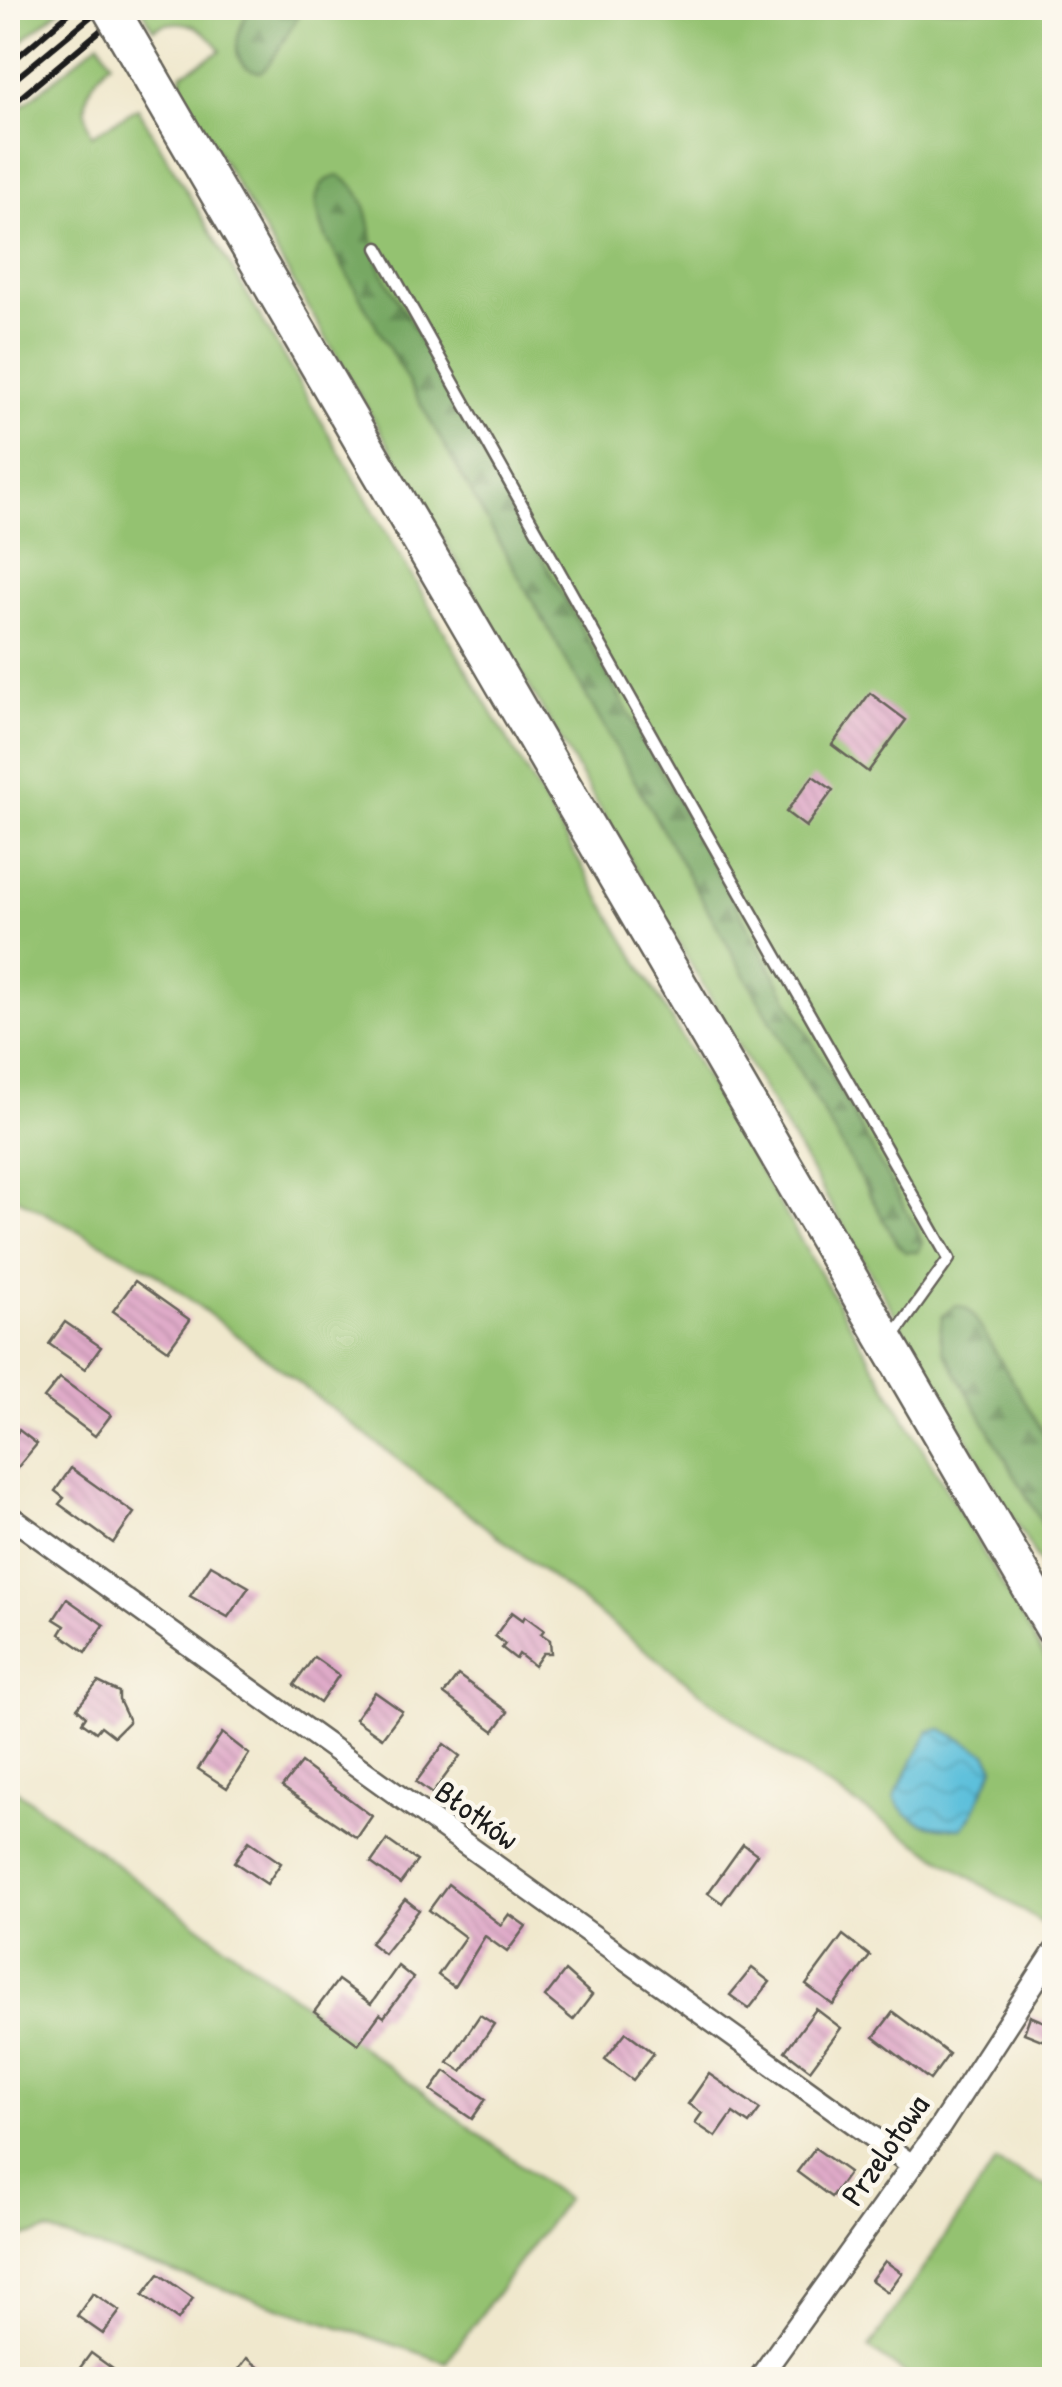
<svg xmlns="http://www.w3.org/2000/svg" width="1062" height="2387" viewBox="0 0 1062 2387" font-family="'Patrick Hand',sans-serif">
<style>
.grass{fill:#94c271;stroke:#586f46;stroke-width:2.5}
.forest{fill:url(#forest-firs);stroke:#4a6240;stroke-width:2.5}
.water{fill:url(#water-waves);stroke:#3c6e7c;stroke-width:2.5}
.building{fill:url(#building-back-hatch)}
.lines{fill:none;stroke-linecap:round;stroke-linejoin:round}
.lane-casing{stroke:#66635a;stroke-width:15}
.street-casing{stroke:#66635a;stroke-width:25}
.highway-casing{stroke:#66635a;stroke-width:40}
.lane{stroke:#fff;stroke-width:10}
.street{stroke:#fff;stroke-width:20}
.highway{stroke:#fff;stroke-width:35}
.rail{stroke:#1c1c1c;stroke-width:6}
.highway-bridge-casing{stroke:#66635a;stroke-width:40;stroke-linecap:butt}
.highway-bridge{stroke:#fff;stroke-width:35}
.labels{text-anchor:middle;stroke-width:9;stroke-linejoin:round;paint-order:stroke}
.street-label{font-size:32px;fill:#1c1c1c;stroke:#fbf7ec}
</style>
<defs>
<pattern id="forest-firs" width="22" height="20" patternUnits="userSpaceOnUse" patternTransform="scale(2.5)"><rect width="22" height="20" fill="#77a863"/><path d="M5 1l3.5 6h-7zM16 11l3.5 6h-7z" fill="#618851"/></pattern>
<pattern id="water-waves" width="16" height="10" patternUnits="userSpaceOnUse" patternTransform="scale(2.5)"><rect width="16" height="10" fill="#5dc0db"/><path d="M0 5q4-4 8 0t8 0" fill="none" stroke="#50a4bb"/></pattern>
<pattern id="building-back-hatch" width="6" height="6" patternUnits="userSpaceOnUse" patternTransform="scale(2.5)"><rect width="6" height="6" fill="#e0abc9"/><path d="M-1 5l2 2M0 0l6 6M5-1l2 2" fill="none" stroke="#c093ac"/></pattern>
</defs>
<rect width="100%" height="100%" fill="#fbf7ec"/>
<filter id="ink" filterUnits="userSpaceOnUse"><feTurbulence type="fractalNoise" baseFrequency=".01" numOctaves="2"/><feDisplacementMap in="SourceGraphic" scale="20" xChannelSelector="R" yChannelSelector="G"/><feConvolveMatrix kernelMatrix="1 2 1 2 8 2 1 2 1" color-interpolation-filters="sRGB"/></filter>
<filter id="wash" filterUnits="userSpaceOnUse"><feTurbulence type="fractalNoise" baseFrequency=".0048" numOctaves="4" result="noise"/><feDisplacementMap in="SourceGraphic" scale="40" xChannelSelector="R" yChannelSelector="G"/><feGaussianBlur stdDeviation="2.25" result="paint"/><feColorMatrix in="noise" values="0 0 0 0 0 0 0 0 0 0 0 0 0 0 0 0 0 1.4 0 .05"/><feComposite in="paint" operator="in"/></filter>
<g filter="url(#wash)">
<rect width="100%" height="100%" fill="#f0e8cd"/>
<g class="grass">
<polygon points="8,8 62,8 8,52"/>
<path d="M142,8H1054V1588L177,82L183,79L181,74L221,51C205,26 182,15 153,29Z"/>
<path d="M99,42L111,61C88,84 78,103 92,135L138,108L1054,1673V1924L1051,1929L791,1762L153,1271L8,1193V139L18,130L8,118Z"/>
<polygon points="8,1784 566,2199 446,2362 48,2231 8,2241"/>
<polygon points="996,2162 1054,2190 1054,2379 913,2379 869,2348"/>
</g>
<g class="forest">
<path d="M250,8H304C289,26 276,62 260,72C225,66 237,30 250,8Z"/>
<path d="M340,176C376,197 366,235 381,270L916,1228L922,1243L918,1252H905L897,1243L327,239C317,215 305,181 340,176Z"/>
<polygon points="956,1305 966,1308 973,1315 1054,1450 1054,1544 944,1351 940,1334 942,1317"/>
</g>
<path class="water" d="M942,1729L986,1753L994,1767L972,1815L962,1828C933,1828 909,1825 894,1797L929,1731Z"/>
<g id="blocks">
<g class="building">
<polygon points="870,693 906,720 868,772 832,745"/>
<polygon points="813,776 833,790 806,827 786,812"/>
<polygon points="135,1281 190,1320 168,1350 113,1311"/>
<polygon points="65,1322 101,1347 85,1369 49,1344"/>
<polygon points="60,1378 111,1415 95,1436 44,1398"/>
<polygon points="8,1426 17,1433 19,1430 37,1444 8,1479"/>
<polygon points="71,1468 134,1513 113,1543 59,1504 64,1498 55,1491"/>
<polygon points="211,1565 249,1587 228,1617 190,1596"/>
<polygon points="67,1599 104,1625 86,1652 60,1634 65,1626 54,1619"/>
<polygon points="512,1612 523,1620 525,1616 544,1630 541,1634 550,1640 551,1653 543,1653 534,1666 519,1654 516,1659 502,1648 505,1644 495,1636"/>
<polygon points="314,1657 339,1675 320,1703 294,1685"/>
<polygon points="458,1675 508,1712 494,1731 444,1694"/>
<polygon points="98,1682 119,1692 119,1700 129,1721 114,1736 101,1726 96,1732 82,1722 86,1716 77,1708"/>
<polygon points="375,1692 402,1711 382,1738 355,1719"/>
<polygon points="222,1733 249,1754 227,1788 198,1769"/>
<polygon points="444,1744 460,1756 432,1794 416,1782"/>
<polygon points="301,1763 372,1816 357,1838 282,1787"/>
<polygon points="387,1840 417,1861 400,1884 371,1863"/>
<polygon points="249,1841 281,1863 267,1884 234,1862"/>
<polygon points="743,1844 757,1854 722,1903 708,1893"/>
<polygon points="448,1884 501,1925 509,1914 526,1926 507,1952 485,1936 454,1987 438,1975 465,1937 429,1910"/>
<polygon points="405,1899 419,1910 384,1954 370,1943"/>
<polygon points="843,1935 870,1956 833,2005 806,1985"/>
<polygon points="398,1966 413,1978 384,2017 380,2014 358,2044 314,2012 338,1980 371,2004"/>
<polygon points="752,1968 770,1982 749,2009 730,1995"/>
<polygon points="565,1971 592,1995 573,2020 545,1997"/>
<polygon points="816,2009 841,2028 810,2070 785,2051"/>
<polygon points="893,2012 949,2054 930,2080 874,2037"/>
<polygon points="480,2015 494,2024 462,2071 448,2062"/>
<polygon points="1030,2016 1054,2026 1054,2045 1024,2033"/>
<polygon points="626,2032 654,2053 633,2080 605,2059"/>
<polygon points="445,2071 486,2099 472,2119 431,2091"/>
<polygon points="709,2074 760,2109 749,2124 733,2113 716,2137 695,2123 702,2113 688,2104"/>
<polygon points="815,2148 849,2172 831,2197 797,2172"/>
<polygon points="885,2261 902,2273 888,2292 871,2280"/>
<polygon points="159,2274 193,2298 178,2320 143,2295"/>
<polygon points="93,2293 120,2311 103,2334 77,2316"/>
<polygon points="91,2353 128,2380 71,2380"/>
<polygon points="247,2358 275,2380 231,2380"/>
</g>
</g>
</g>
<g filter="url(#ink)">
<use href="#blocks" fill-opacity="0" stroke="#66635a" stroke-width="2.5"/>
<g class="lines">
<g class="lane-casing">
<polyline id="lane" points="378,248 699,820 949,1259 893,1337"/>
</g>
<g class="street-casing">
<g id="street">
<polyline points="8,1515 912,2165"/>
<polyline points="758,2380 940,2127 1054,1952"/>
</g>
</g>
<g class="highway-casing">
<polyline id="highway" points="148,73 1054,1629"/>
</g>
<use href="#lane" class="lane"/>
<use href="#street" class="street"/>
<use href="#highway" class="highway"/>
<g class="rail">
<polyline points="8,65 75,8"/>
<polyline points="8,85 101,8"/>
<polyline points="8,108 127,8"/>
</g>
<g class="highway-bridge-casing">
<polyline id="highway-bridge" points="110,8 148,73"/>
</g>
<use href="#highway-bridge" class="highway-bridge"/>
</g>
</g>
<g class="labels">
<g class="street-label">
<text transform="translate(477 1815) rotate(36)" y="11">Błotków</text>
<text transform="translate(885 2150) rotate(-55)" y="11">Przelotowa</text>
</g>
</g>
<rect width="1062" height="2387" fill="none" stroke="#fbf7ec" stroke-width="40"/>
</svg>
